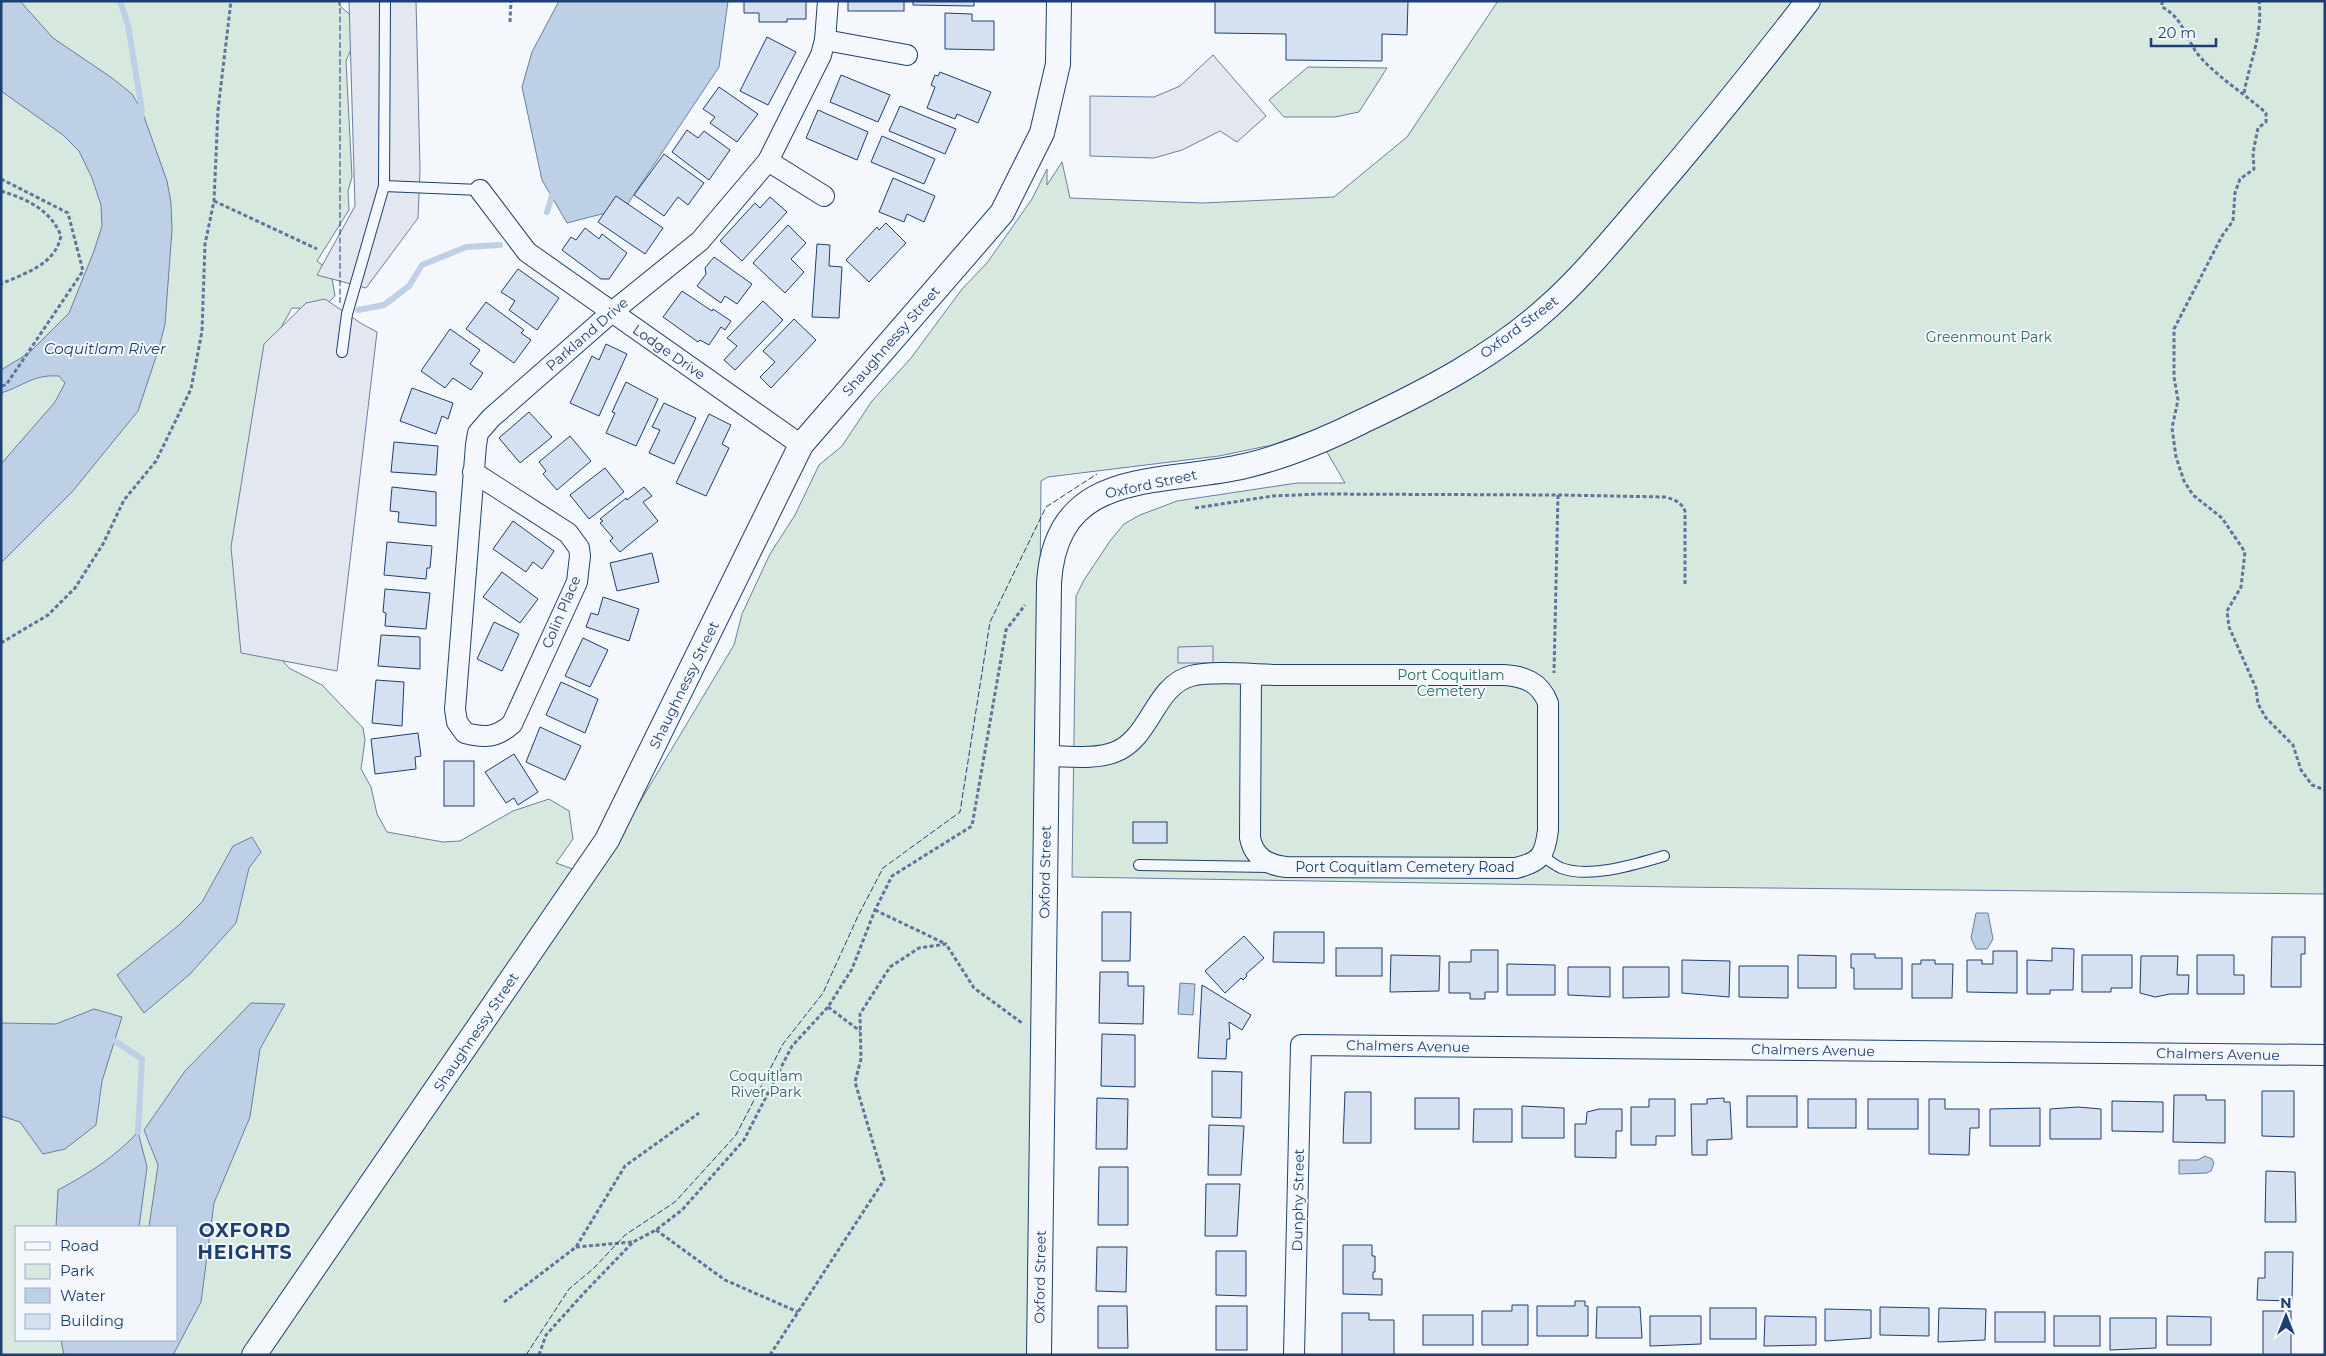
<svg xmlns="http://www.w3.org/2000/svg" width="2326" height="1356" viewBox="0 0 2326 1356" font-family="Montserrat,sans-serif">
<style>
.green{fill:#d7e8df;stroke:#687fa3;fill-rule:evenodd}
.parking{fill:#e3e8f0;stroke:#687fa3}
.water{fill:#bed0e5;stroke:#687fa3}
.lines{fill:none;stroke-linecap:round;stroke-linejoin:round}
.stream{stroke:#bed0e5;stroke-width:6}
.building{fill:#d5e0f0;stroke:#1d3f73}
.service-casing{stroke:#1d3f73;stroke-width:12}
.minor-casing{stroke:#1d3f73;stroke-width:22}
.tertiary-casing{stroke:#1d3f73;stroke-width:26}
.path{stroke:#5e769c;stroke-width:3;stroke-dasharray:4 2.5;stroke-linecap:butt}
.service{stroke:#f4f7fb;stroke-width:10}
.minor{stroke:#f4f7fb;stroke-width:20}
.tertiary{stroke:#f4f7fb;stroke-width:24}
.fence{stroke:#1d3f73;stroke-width:1;stroke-dasharray:6 2.5;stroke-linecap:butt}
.labels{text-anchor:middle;stroke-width:4;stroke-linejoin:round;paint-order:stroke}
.street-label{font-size:14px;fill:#1d3f73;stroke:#f4f7fb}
.park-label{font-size:14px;fill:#2c6c60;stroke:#f4f7fb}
.water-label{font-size:15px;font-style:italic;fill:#1d3f73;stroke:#f4f7fb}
.district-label{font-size:19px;font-weight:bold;letter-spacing:1px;fill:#1d3f73;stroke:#f4f7fb}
</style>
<rect width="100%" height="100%" fill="#f4f7fb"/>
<g class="green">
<path d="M1,1H339V5L357,21V35L346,61L352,177L348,191L349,210L317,261L331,272L335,296L322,309L292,308L261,363V636L289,668L322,685L363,728L365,740L361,769L371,787L377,814L387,832L443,842L460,841L513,811L549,799L569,811L573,839L556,863L595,877L734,645L742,614L770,554L795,515L819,465L842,446L872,401L911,358L962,289L987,263L1032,199L1047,169V185L1062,162L1070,198L1202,203L1334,197L1407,137L1498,1H2325V894L1676,887L1072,877L1076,596L1084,580L1110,541L1124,524L1140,515L1177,501L1297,483H1345L1314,430L1272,445L1219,456L1048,477L1041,481L1033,1355H1ZM16,1227H176V1340H16Z"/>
<polygon points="1308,67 1387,68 1359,112 1335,117 1284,117 1269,100"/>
</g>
<g class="parking">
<polygon points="349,1 416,1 420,169 418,218 366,288 317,275 355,206"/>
<polygon points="1213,55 1266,116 1237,142 1220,131 1182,150 1154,158 1090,156 1090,96 1154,97 1180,86"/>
<polygon points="325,299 362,324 377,332 337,671 241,653 231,547 264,344 306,303"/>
<polygon points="1213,646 1213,663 1178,663 1178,647"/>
</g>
<g class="water">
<path d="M1,1H20L53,38L112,78L132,94L142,111L167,181L171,203L172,230L165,324L159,348L138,411L72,492L1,563V464L55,402L65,383L59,376C33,374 24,386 1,393V370L29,353L69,313L94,251L102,226L101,205L92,178L79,151L63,135L1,91Z"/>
<polygon points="559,1 728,1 719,67 625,208 567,223 542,180 522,87 532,52"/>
<polygon points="252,837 261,852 249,868 236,923 190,974 144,1013 117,975 179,925 202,902 233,846"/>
<polygon points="1976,913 1988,913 1993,939 1987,949 1976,949 1971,938"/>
<polygon points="1180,983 1195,984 1193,1015 1178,1014"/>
<polygon points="251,1003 285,1004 260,1049 250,1117 214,1203 201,1302 173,1355 64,1355 61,1340 176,1340 176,1227 149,1227 158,1165 144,1130 185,1071"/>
<polygon points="94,1009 122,1017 102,1081 96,1125 65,1149 43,1154 20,1122 1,1116 1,1023 56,1024"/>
<path d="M138,1132L147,1167L139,1227H56L58,1190C88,1174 115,1157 138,1132Z"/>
<polygon points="2205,1156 2212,1159 2214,1163 2211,1171 2207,1173 2179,1174 2179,1160 2198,1160"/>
</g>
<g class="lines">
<g class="stream">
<polyline points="120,1 128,25 142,111 140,119"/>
<polyline points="547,212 554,189"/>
<polyline points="358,310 384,305 409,286 422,265 466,247 500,245"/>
<polyline points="115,1041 142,1059 138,1132"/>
</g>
</g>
<g class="building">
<polygon points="744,1 806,1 806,19 787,19 787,22 759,22 759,13 744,13"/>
<rect x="848" y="1" width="56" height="10"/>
<polygon points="913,1 974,1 974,6 913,5"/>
<polygon points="1215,1 1408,1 1407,35 1382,34 1382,61 1286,60 1286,34 1215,33"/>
<polygon points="945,13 972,14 972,21 994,21 994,50 945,49"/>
<polygon points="767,37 796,52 768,105 740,91"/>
<polygon points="940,72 991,92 978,123 957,114 955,119 927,108 935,87 931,85 935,75 938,76"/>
<polygon points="841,75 890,95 878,122 830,102"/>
<polygon points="719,87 758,114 737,142 710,123 715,117 703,109"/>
<polygon points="900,106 956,129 945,154 889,131"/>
<polygon points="818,110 868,132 857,160 806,138"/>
<polygon points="687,130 698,138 704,131 730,150 709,180 672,152"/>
<polygon points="882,136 935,159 924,184 871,162"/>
<polygon points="664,154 704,183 688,205 678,197 664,216 634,195"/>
<polygon points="893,178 935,196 924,222 907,214 904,222 879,212"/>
<polygon points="616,196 663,228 645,254 598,222"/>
<polygon points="770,197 787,212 742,261 720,241 755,203 760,208"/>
<polygon points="886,223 906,243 869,282 846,260 877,227 879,230"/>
<polygon points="788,225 806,243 791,259 804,272 785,293 753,263"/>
<polygon points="585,228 599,239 602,234 627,253 609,279 601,279 562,250 571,237 576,240"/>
<polygon points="817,244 830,245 829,266 842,267 839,318 812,317"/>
<polygon points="714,257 752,284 737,304 725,296 721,303 697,286 706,274 705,268"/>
<polygon points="518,269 559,298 537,330 509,310 515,301 501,292"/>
<polygon points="682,291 712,311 713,309 731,321 725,330 721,327 709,345 700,340 698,342 663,317"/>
<polygon points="763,301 783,320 735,370 724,360 737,346 727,338"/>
<polygon points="486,302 524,330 521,333 531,340 514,363 466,329"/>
<polygon points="794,319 816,340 771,388 760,377 775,362 763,351"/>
<polygon points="450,329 480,350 470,364 483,373 471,390 453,378 445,388 421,371"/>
<polygon points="606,344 627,354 599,416 570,403 592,356 599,360"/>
<polygon points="626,382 658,399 636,446 606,433 615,413 612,412"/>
<polygon points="412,388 453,403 448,419 442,416 436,434 400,421"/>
<polygon points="664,403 696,418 674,464 649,453 660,430 652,427"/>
<polygon points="529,412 552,437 520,463 499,438"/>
<polygon points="709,414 731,425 722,444 729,448 706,496 676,483"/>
<polygon points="570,436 591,461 557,490 543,474 546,471 539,462"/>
<polygon points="394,442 438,446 436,475 391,472"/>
<polygon points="605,468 624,492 589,519 570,495"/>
<polygon points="392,487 436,492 436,526 398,522 399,512 390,511"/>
<polygon points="644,487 652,496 643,502 658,521 620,552 610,541 613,538 600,523 603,521 600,519 626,498 627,500"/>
<polygon points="513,521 554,551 542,569 533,562 526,572 493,549"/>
<polygon points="387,542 432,546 430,568 427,568 426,579 384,575"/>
<polygon points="652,553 659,582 617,591 610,563"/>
<polygon points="502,572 538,599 520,623 483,597"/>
<polygon points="385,589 430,593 426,629 385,626 386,613 383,612"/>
<polygon points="603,597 639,609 629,641 586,627 591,613 598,615"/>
<polygon points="494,622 519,634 502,671 477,659"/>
<polygon points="381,635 420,637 420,669 378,666"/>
<polygon points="583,638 608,650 590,687 565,676"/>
<polygon points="376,680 404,682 402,726 372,723"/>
<polygon points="561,682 598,699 585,733 546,715"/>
<polygon points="540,727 581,746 565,780 526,762"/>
<polygon points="418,733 421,756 415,757 416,769 375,774 371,739"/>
<polygon points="514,754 538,792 518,805 514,798 506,803 485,772"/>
<rect x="444" y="761" width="30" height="45"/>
<rect x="1133" y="822" width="34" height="21"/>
<polygon points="1102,912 1131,912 1130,961 1102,961"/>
<polygon points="1274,932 1324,932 1324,963 1273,962"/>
<polygon points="1244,936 1264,958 1246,974 1247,976 1243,980 1241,978 1225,993 1205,971"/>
<polygon points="2272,937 2305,937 2305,954 2301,954 2301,987 2271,987"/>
<rect x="1336" y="948" width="46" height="28"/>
<polygon points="2052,948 2074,949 2073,990 2050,990 2050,994 2027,994 2027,960 2052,961"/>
<polygon points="1471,950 1498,950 1498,992 1485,992 1485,999 1470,999 1470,993 1449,993 1449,962 1471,962"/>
<polygon points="1993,951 2017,951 2017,993 1967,992 1967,960 1982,960 1982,964 1993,964"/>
<polygon points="1851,954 1875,954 1875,958 1902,958 1902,989 1854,989 1854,968 1851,968"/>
<polygon points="1391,955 1440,956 1439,991 1390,992"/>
<polygon points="1798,955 1836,956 1836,988 1798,988"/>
<polygon points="2082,955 2132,955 2132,988 2111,988 2111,992 2082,992"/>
<polygon points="2197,955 2234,955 2234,975 2244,975 2244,994 2197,994"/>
<polygon points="2141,956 2178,956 2177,975 2189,975 2188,994 2170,994 2155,997 2140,993"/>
<polygon points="1682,960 1730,961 1729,997 1682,993"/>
<polygon points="1921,960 1935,960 1935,964 1953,964 1952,998 1912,998 1912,964 1921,964"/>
<polygon points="1507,964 1555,965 1555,995 1507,995"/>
<polygon points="1739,966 1788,966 1788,998 1739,997"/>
<polygon points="1568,967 1610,967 1610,997 1568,995"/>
<polygon points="1623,967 1669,967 1669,997 1623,998"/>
<polygon points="1100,972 1128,972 1128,986 1144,986 1143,1024 1099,1023"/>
<polygon points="1202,985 1251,1015 1242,1030 1229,1022 1230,1039 1227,1039 1226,1059 1198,1058"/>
<polygon points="1102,1034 1135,1035 1135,1087 1101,1086"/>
<polygon points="1212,1071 1242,1072 1241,1118 1212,1117"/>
<polygon points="2262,1091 2294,1091 2294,1137 2262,1136"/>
<polygon points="1345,1092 1371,1092 1371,1143 1343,1143"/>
<polygon points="2174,1095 2206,1095 2206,1100 2225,1100 2225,1143 2173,1142"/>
<rect x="1747" y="1096" width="50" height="31"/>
<polygon points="1097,1098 1128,1099 1127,1149 1096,1149"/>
<rect x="1415" y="1098" width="44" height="31"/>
<polygon points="1724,1098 1724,1102 1730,1102 1732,1139 1707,1140 1707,1155 1692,1155 1691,1104 1707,1104 1707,1099"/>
<polygon points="1649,1099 1675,1099 1675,1136 1656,1136 1656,1145 1631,1145 1631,1107 1649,1107"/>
<rect x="1808" y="1099" width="48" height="29"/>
<rect x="1868" y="1099" width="50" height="30"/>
<polygon points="1929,1099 1945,1099 1945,1109 1979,1109 1979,1128 1970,1128 1969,1155 1929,1154"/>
<polygon points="2112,1101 2163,1102 2163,1132 2112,1131"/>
<polygon points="1522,1106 1564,1108 1564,1138 1522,1138"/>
<polygon points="2078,1107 2101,1109 2101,1139 2050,1139 2050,1109"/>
<polygon points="2040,1108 2040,1146 1990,1146 1990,1109"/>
<polygon points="1474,1109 1512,1109 1512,1142 1473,1142"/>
<polygon points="1599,1109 1622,1109 1622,1131 1616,1131 1616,1158 1575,1157 1575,1124 1586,1124 1587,1112"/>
<polygon points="1209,1125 1244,1126 1241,1175 1208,1175"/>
<polygon points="1099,1167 1128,1167 1128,1225 1098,1225"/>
<polygon points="2266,1171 2295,1172 2296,1222 2265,1222"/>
<polygon points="1206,1184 1240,1184 1237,1236 1205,1236"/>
<polygon points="1343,1245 1372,1245 1372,1256 1375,1256 1375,1272 1373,1272 1373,1279 1382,1279 1382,1295 1343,1294"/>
<polygon points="1097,1247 1127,1247 1126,1292 1096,1291"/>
<polygon points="1216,1251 1246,1251 1246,1296 1216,1295"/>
<polygon points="2265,1252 2293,1252 2292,1301 2257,1300 2258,1278 2265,1278"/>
<polygon points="1575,1301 1585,1301 1585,1306 1588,1306 1588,1336 1537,1336 1537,1306 1575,1306"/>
<polygon points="1512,1305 1528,1305 1528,1345 1482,1345 1482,1311 1512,1311"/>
<polygon points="1098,1306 1127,1306 1128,1348 1098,1348"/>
<rect x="1216" y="1306" width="31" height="44"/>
<polygon points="1597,1307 1640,1307 1642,1338 1596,1338"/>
<polygon points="1880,1307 1929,1308 1929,1336 1880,1335"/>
<rect x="1710" y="1308" width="46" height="31"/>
<polygon points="1939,1308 1986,1309 1985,1340 1938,1342"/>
<polygon points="1825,1309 1871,1310 1871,1338 1825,1341"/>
<rect x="2263" y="1311" width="28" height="44"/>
<rect x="1995" y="1312" width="50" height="30"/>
<polygon points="1342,1313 1369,1313 1369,1320 1394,1320 1394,1355 1342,1355"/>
<rect x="1423" y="1315" width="50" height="30"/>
<polygon points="1650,1316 1701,1316 1701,1344 1650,1346"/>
<polygon points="1765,1316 1816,1317 1816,1345 1764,1346"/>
<rect x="2054" y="1316" width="46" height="30"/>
<polygon points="2167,1316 2211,1317 2211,1345 2167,1345"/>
<polygon points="2110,1318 2156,1318 2156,1348 2110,1350"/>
</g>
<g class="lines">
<g class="service-casing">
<g id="service">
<polyline points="385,1 384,186 480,190"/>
<polyline points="342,352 347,314 384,186"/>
<path d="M1542,855C1548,860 1554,865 1561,868C1590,879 1636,864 1664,856"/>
<polyline points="1139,865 1270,867"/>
</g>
</g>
<g class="minor-casing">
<g id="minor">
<polyline points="825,40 907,55"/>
<polyline points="768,161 824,196"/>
<polyline points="480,190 527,252 801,445"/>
<path d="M473,472L568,533L579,548L580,556L577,582L512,724C496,738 485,738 465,733L457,722L455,709L476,445L478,433L491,418L612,312L700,241L768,161L821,55L825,40L828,1"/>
<path d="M1047,756C1068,756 1094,760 1115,752C1151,738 1154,686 1191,676C1213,670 1258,675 1282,675C1356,675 1429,675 1503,675C1524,676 1540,682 1548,703V830C1545,855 1541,862 1516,868L1286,867C1267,865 1254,857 1250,838L1251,675"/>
<polyline points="1294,1355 1301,1045 2325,1055"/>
</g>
</g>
<g class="tertiary-casing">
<g id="tertiary">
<polyline points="254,1355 607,840 801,445 1002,213 1042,133 1058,64 1059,1"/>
<path d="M1039,1355L1049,583C1056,466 1160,486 1245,466C1287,456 1325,440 1363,421C1427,391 1494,356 1547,308C1582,277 1612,240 1643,204C1700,138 1755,70 1808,1"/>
</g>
</g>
<g class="path">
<path d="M2162,1V7C2185,19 2185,40 2201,58C2220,79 2245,94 2266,113V122L2258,128L2253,153L2254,169L2240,179L2235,193L2233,221L2222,236L2174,329V377L2178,400L2172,428L2176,457L2184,481L2193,495L2222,518L2245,552L2241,587L2227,611L2229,627L2256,688L2258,704L2266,718L2293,745L2301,770L2312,785L2325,790"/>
<polyline points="510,22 511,1"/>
<path d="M2244,93C2250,61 2263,34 2259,1"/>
<polyline points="1,179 68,213 83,271 6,385 1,386"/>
<path d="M1,191C27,199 51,210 61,236C55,265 25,273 1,284"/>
<polyline points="214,201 317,249"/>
<path d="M1558,495L1666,497C1675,500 1681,502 1685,511V586"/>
<polyline points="1195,508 1273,496 1318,494 1558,495 1554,673"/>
<polyline points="1,643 48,615 75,588 103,544 124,500 156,461 191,389 202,331 205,244 214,201 218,110 231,1"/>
<polyline points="875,910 946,944"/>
<polyline points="828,1007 860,1031"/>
<polyline points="656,1230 725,1280 798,1312"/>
<polyline points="576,1247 632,1242"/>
<polyline points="504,1302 576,1247 625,1166 699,1113"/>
<polyline points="539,1355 546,1335 584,1293 633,1242 656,1230 682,1210 744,1140 792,1046 828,1007 852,969 875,910 892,876 972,826 1006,630 1025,605"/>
<polyline points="770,1355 884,1180 855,1082 861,1059 860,1014 890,967 919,948 946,944 974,988 1022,1023"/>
</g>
<use href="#service" class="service"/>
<use href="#minor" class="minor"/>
<use href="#tertiary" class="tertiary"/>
<g class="fence">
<polyline points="340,303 340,1"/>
<polyline points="526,1355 569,1289 593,1269 625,1235 675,1202 736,1135 783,1044 823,993 858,916 883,868 960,812 990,622 1046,507 1097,474"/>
</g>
</g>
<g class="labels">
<g class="street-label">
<text transform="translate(1519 327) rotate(-37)" y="5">Oxford Street</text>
<text transform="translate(587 334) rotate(-41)" y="5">Parkland Drive</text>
<text transform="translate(891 341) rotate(-49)" y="5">Shaughnessy Street</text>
<text transform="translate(669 352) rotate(35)" y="5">Lodge Drive</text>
<text transform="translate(1151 484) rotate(-12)" y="5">Oxford Street</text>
<text transform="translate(561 612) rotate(-67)" y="5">Colin Place</text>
<text transform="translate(684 685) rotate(-64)" y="5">Shaughnessy Street</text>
<text x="1405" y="872">Port Coquitlam Cemetery Road</text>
<text transform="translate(1045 872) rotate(-89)" y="5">Oxford Street</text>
<text transform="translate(476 1032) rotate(-56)" y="5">Shaughnessy Street</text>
<text transform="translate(1408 1046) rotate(1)" y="5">Chalmers Avenue</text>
<text transform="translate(1813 1050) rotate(1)" y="5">Chalmers Avenue</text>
<text transform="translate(2218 1054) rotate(1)" y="5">Chalmers Avenue</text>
<text transform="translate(1298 1200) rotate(-89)" y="5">Dunphy Street</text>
<text transform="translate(1040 1277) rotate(-89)" y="5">Oxford Street</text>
</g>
<g class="park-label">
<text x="1989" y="342">Greenmount Park</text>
<text x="1451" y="680">Port Coquitlam<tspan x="1451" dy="16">Cemetery</tspan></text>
<text x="766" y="1081">Coquitlam<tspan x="766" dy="16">River Park</tspan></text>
</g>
<g class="water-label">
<text x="105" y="354">Coquitlam River</text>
</g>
<g class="district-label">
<text x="245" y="1237">OXFORD<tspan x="245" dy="22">HEIGHTS</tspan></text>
</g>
</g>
<rect width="2326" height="1356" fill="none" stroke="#1d3f73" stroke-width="5"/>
<rect x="15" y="1226" width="162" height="115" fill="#f4f7fb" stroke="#9eadc5"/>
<rect x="25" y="1242" width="25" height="8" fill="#f4f7fb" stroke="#9eadc5"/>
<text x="60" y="1251" font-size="15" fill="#1d3f73">Road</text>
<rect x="25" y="1264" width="25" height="15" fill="#d7e8df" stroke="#9eadc5"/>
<text x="60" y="1276" font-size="15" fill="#1d3f73">Park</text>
<rect x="25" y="1288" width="25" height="15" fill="#bed0e5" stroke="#9eadc5"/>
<text x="60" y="1301" font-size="15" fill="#1d3f73">Water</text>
<rect x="25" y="1314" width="25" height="15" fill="#d5e0f0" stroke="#9eadc5"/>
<text x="60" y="1326" font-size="15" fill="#1d3f73">Building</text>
<g transform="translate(2286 1316)" stroke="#f4f7fb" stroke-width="4" paint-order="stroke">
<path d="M0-4L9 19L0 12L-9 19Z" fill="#1d3f73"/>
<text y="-8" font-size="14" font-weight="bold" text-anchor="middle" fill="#1d3f73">N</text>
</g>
<path d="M2151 38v8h65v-8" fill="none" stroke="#1d3f73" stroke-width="2.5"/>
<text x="2158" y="38" font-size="15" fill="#1d3f73" stroke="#f4f7fb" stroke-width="4" paint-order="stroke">20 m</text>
</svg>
